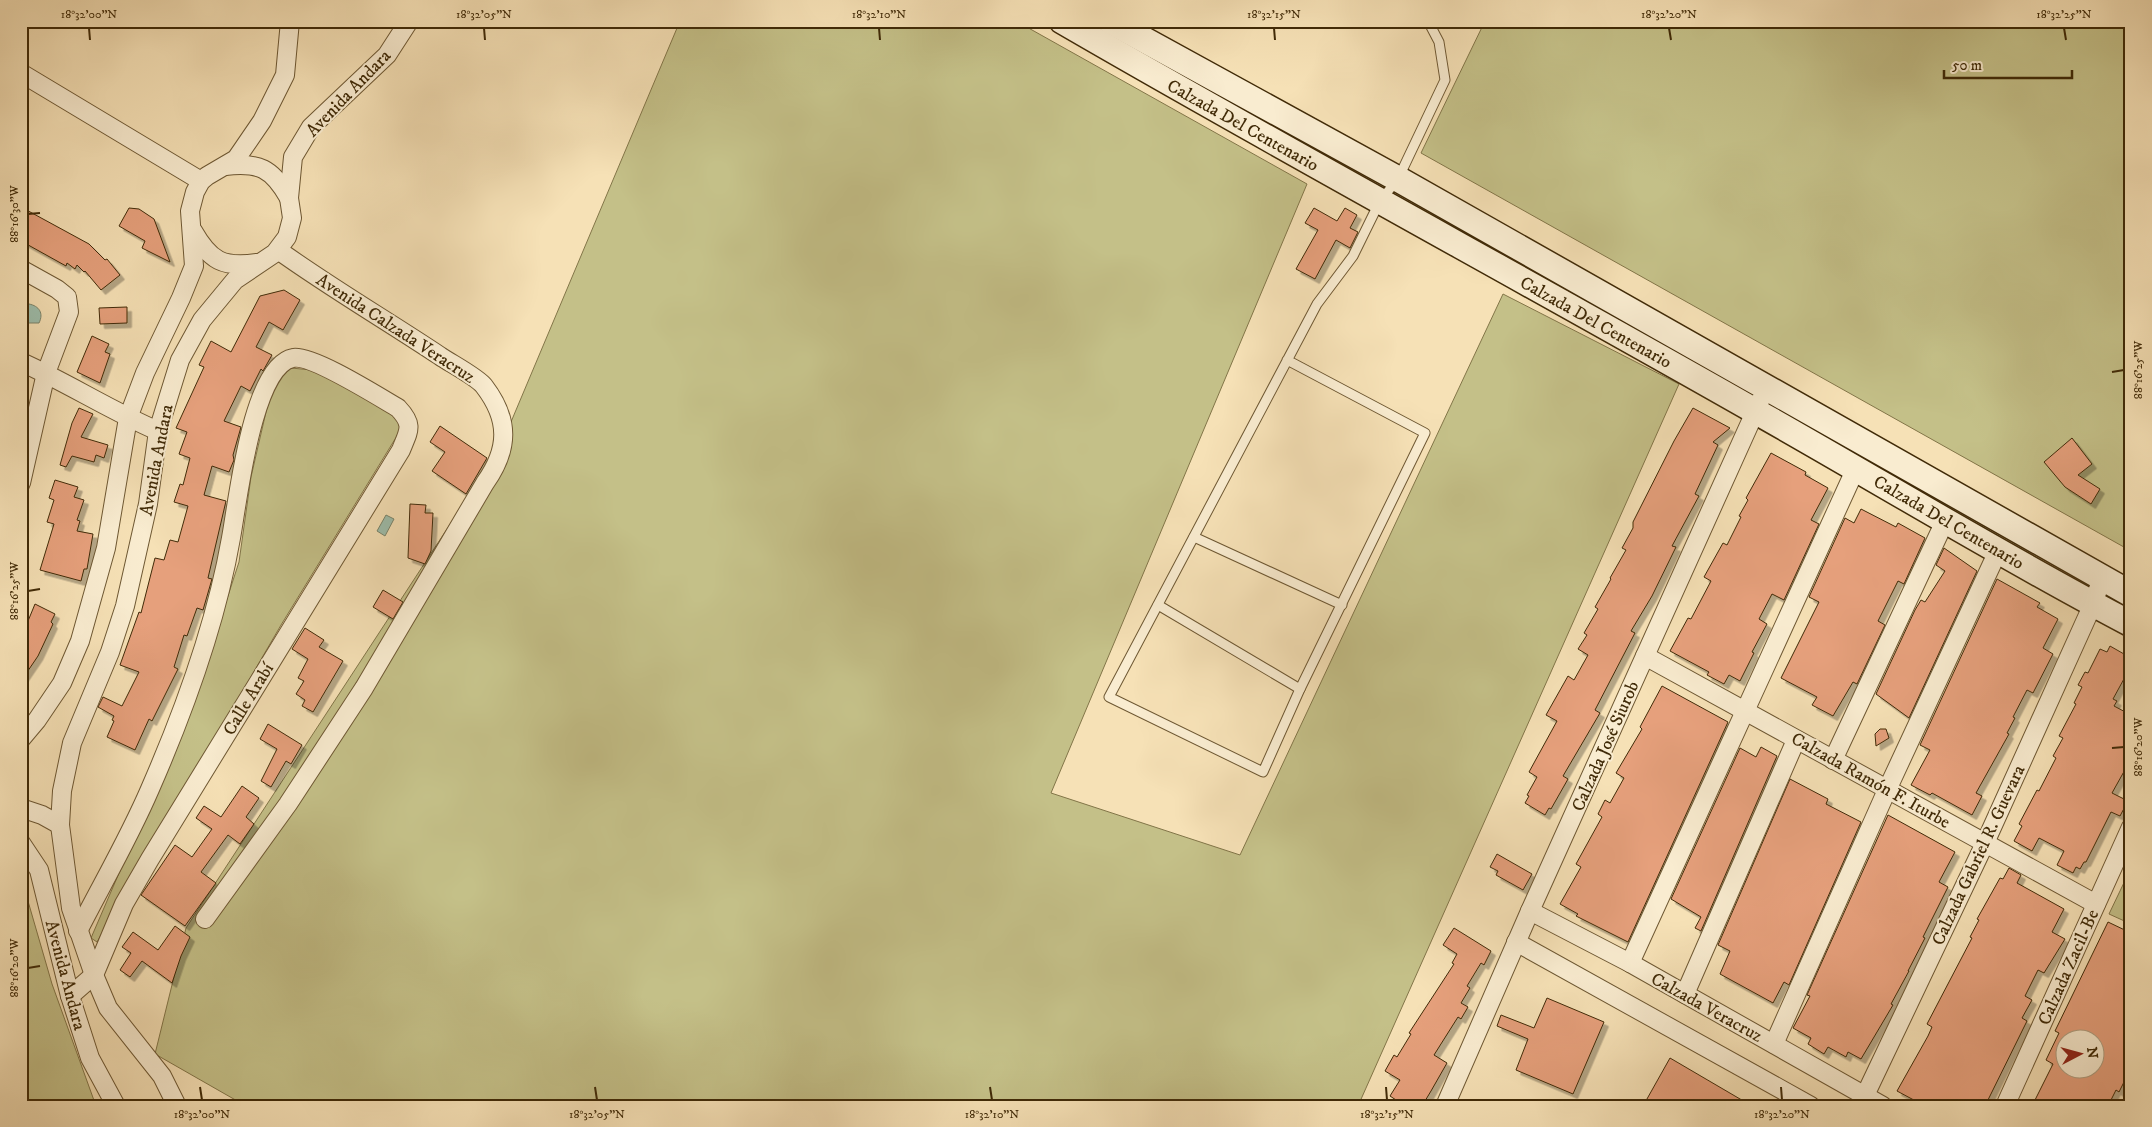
<svg xmlns="http://www.w3.org/2000/svg" width="2152" height="1127" viewBox="0 0 2152 1127" font-family="'IM FELL DW Pica',serif">
<style>
.green{fill:#c4c088;stroke:#827548}
.water{fill:#9dbeac;stroke:#78836a}
.building{fill:#e6a07c;stroke:#402a07;fill-rule:evenodd;filter:url(#shadow)}
.lines{fill:none;stroke-linecap:round;stroke-linejoin:round}
.service-casing{stroke:#6e5833;stroke-width:11}
.minor-casing{stroke:#6e5833;stroke-width:20}
.secondary-casing{stroke:#402a07;stroke-width:28}
.service{stroke:#f9ecd0;stroke-width:9}
.minor{stroke:#f9ecd0;stroke-width:18}
.secondary{stroke:#f9ecd0;stroke-width:25}
.ticks{fill:none;stroke:#402a07;stroke-width:2}
.labels{text-anchor:middle;stroke-width:4;stroke-linejoin:round;paint-order:stroke}
.street-label{font-size:18px;fill:#402a07;stroke:#f9ecd0}
.neatline{fill:none;stroke:#402a07;stroke-width:2}
.ticks-label{font-size:12px;text-anchor:middle;fill:#402a07}
</style>
<defs>
<filter id="shadow"><feDropShadow dx="4.5" dy="4.5" stdDeviation="0" flood-color="#0004"/></filter>
</defs>
<rect width="100%" height="100%" fill="#f6e1b6"/>
<filter id="stains"><feTurbulence type="fractalNoise" baseFrequency=".004" numOctaves="4"/><feColorMatrix values="0 0 0 0 .2 0 0 0 0 .09 0 0 0 0 .02 0 0 0 .5 -.17"/></filter>
<radialGradient id="worn" r=".72"><stop offset=".6" stop-color="#630" stop-opacity="0"/><stop offset="1" stop-color="#630" stop-opacity=".3"/></radialGradient>
<g class="green">
<polygon points="680,21 1016,21 1307,184 1051,793 1240,855 1503,294 1679,384 1358,1106 246,1106 155,1054 186,928 500,448"/>
<polygon points="1485,21 2131,21 2131,551 1421,153"/>
<polygon points="291,368 312,370 394,412 401,419 400,431 281,625 97,942 91,938 195,697 239,562 251,477 272,386"/>
<polygon points="2131,868 2131,924 2109,914"/>
<polygon points="21,877 52,984 96,1106 21,1106"/>
</g>
<g class="water">
<path d="M29,304C39,306 44,313 39,323H28V318H24L21,313L26,310L25,306Z"/>
<polygon points="386,515 394,519 385,536 377,531"/>
</g>
<g class="building">
<polygon points="21,207 89,244 105,260 107,259 120,275 101,290 85,271 84,272 77,265 75,269 67,263 66,266 21,241"/>
<polygon points="129,208 139,209 154,219 170,262 142,248 145,241 119,226"/>
<polygon points="1314,208 1337,221 1345,208 1357,215 1350,228 1358,232 1350,248 1336,240 1315,279 1296,269 1318,230 1305,223"/>
<polygon points="284,290 300,300 283,330 269,322 256,347 272,355 263,371 261,369 250,391 241,386 224,421 241,427 233,455 234,460 229,472 212,466 204,495 226,501 208,578 212,579 203,610 197,608 187,636 184,635 174,667 178,669 152,721 149,719 135,750 107,737 114,721 112,720 114,716 98,707 103,697 122,706 139,672 120,665 139,612 141,613 155,558 164,560 170,540 178,542 188,506 174,502 180,484 183,485 190,458 179,454 187,432 176,428 204,367 199,365 211,341 231,352 260,296"/>
<polygon points="127,307 127,323 100,324 99,308"/>
<polygon points="92,336 109,344 105,352 110,354 100,383 77,372"/>
<polygon points="79,408 93,414 81,437 108,445 104,458 96,455 94,462 72,456 66,467 60,465 72,423"/>
<polygon points="1693,408 1730,428 1713,442 1718,445 1695,494 1699,496 1672,546 1676,547 1652,596 1631,631 1635,633 1595,710 1600,713 1563,776 1568,779 1551,809 1549,808 1545,815 1525,803 1529,796 1527,795 1537,777 1529,772 1557,721 1546,715 1568,676 1574,680 1588,655 1578,649 1587,635 1584,633 1598,609 1595,607 1611,579 1610,578 1626,550 1622,548 1633,528 1633,522 1674,441"/>
<polygon points="440,426 487,458 466,494 432,471 445,452 430,442"/>
<polygon points="2072,438 2092,464 2078,475 2100,489 2091,504 2065,487 2044,462"/>
<polygon points="1771,453 1806,472 1805,475 1828,488 1811,520 1819,524 1784,600 1772,594 1759,619 1767,624 1752,652 1754,653 1740,681 1729,675 1724,684 1707,675 1709,672 1670,651 1688,618 1691,619 1711,581 1704,577 1723,543 1727,545 1741,517 1739,516 1748,500 1746,498"/>
<polygon points="55,480 78,487 74,497 84,500 77,520 80,521 77,531 93,534 87,569 84,569 81,581 40,570 54,524 47,522 54,500 49,498"/>
<polygon points="410,504 426,505 425,513 433,513 431,551 425,564 408,558"/>
<polygon points="1861,509 1896,527 1898,523 1925,538 1904,584 1898,581 1878,621 1885,625 1857,684 1853,682 1833,716 1812,705 1817,697 1781,678 1819,602 1809,597 1845,518 1854,523"/>
<polygon points="1944,548 1977,571 1909,718 1876,694 1915,610 1921,600 1925,602 1945,571 1936,565"/>
<polygon points="1997,579 2040,603 2037,607 2058,619 2043,648 2053,654 2033,693 2027,690 2013,717 2015,718 2007,733 2009,734 1976,793 1982,796 1972,815 1932,793 1930,795 1911,785 1930,750 1920,745"/>
<polygon points="383,590 403,602 393,619 373,607"/>
<polygon points="35,604 55,614 51,622 53,624 38,656 21,681 21,638"/>
<polygon points="305,628 324,640 319,647 343,661 313,712 302,706 305,700 296,694 304,681 298,678 308,659 292,649"/>
<polygon points="2110,646 2131,658 2131,666 2113,699 2117,701 2114,706 2131,715 2131,759 2112,793 2128,801 2120,816 2111,812 2086,862 2084,862 2080,869 2076,867 2073,873 2057,865 2064,851 2039,838 2032,851 2014,841 2022,826 2019,824 2037,790 2039,791 2056,758 2053,756 2063,738 2059,736 2076,704 2074,703 2082,687 2078,685 2085,672 2088,673 2100,649 2107,652"/>
<polygon points="1662,686 1728,722 1628,942 1576,916 1578,914 1560,904 1581,867 1576,864 1602,817 1598,814 1605,800 1610,803 1624,778 1616,773 1642,729 1640,727"/>
<polygon points="268,724 302,745 291,764 286,761 271,787 261,781 277,749 260,739"/>
<polygon points="1880,729 1886,729 1889,738 1876,746 1875,734"/>
<polygon points="1761,747 1777,756 1701,931 1695,928 1701,917 1671,899 1740,748 1756,757"/>
<polygon points="1790,779 1828,799 1826,804 1861,822 1789,985 1784,982 1773,1003 1720,974 1730,951 1718,945"/>
<polygon points="242,786 259,798 246,817 254,824 240,844 228,835 201,872 216,883 185,926 141,895 175,845 192,857 212,829 196,818 204,806 221,817"/>
<polygon points="1888,815 1955,852 1939,882 1948,887 1923,937 1925,938 1908,971 1909,971 1891,1004 1893,1005 1861,1059 1848,1052 1846,1057 1828,1047 1824,1054 1808,1044 1811,1038 1793,1028 1810,996 1807,995"/>
<polygon points="1497,854 1532,874 1523,890 1496,875 1498,871 1490,867"/>
<polygon points="2009,868 2021,875 2017,883 2064,909 2052,932 2065,939 2044,973 2038,970 2025,996 2032,1000 2022,1018 2027,1021 1985,1106 1975,1101 1972,1106 1925,1106 1897,1091 1928,1036 1932,1027 1927,1024 1972,938 1970,937 1979,920 1977,919 2000,878 2003,879"/>
<path d="M2108,922L2131,933V1068L2119,1092L2116,1090L2108,1106H2032L2053,1064L2046,1060L2059,1033L2055,1031ZM2064,1040H2094V1048L2099,1050L2094,1059V1070H2064Z"/>
<polygon points="175,926 190,937 181,956 172,983 142,961 130,977 120,970 131,953 122,947 133,932 158,950"/>
<polygon points="1454,928 1491,951 1484,965 1481,963 1467,986 1470,988 1461,1003 1468,1007 1461,1019 1458,1017 1434,1055 1447,1063 1431,1091 1422,1106 1405,1106 1390,1096 1400,1080 1385,1071 1394,1055 1397,1057 1411,1034 1409,1033 1454,964 1452,963 1457,954 1443,945"/>
<polygon points="1547,998 1604,1022 1573,1094 1516,1070 1528,1039 1497,1026 1501,1015 1534,1028"/>
<polygon points="1670,1058 1752,1106 1643,1106"/>
</g>
<g class="lines">
<g class="service-casing">
<g id="service">
<polyline points="1287,360 1425,433 1300,689 1263,772 1109,697 1317,304 1353,256 1380,201 1398,179 1445,80 1439,42 1428,21"/>
<polyline points="1194,537 1342,605"/>
<polyline points="1158,605 1300,689"/>
</g>
</g>
<g class="minor-casing">
<g id="minor">
<polyline points="21,73 201,181"/>
<path d="M225,166C259,162 272,168 289,198"/>
<path d="M193,231C210,261 223,268 257,263"/>
<polyline points="21,269 57,289 67,297 69,312 46,373 21,483"/>
<path d="M21,362C68,383 111,411 158,431"/>
<polyline points="1645,656 2096,904"/>
<polyline points="21,739 37,720 62,683 80,641 106,548 128,418 145,373 181,298 194,266 190,211 195,192 201,181 207,176 236,159 262,121 285,75 290,21"/>
<polyline points="1833,760 1945,521"/>
<polyline points="21,808 42,815 60,825"/>
<polyline points="21,843 39,870 70,996 90,1058 116,1106"/>
<polyline points="1530,911 1630,963 1883,1106"/>
<path d="M205,919L288,804L364,688L485,483C509,449 510,420 484,386C477,377 450,363 440,356C386,320 331,288 278,250"/>
<polyline points="1516,942 1811,1106"/>
<polyline points="1630,963 1856,468"/>
<polyline points="1685,994 1796,740"/>
<path d="M70,996L94,975L124,904L150,859L401,450C409,430 414,425 398,408C379,397 311,354 293,358C252,366 238,501 231,538C216,624 185,709 150,789C129,838 102,884 78,931"/>
<polyline points="1774,1044 1887,790 1998,551"/>
<polyline points="177,1106 162,1076 108,1008 94,975 71,908 60,825 62,791 72,743 110,652 125,606 148,504 158,431 180,360 202,320 235,280 275,253 287,237 292,218 289,198 293,157 311,127 387,55 409,21"/>
<polyline points="1445,1106 1530,911 1760,401"/>
<polyline points="1860,1106 1985,843 2093,604 2102,578"/>
<polyline points="2005,1106 2131,827"/>
</g>
</g>
<g class="secondary-casing">
<g id="secondary">
<path d="M1062,21C1291,154 1525,280 1755,411C1881,482 2003,557 2131,624"/>
<polyline points="1110,21 1398,179 2131,594"/>
</g>
</g>
<use href="#service" class="service"/>
<use href="#minor" class="minor"/>
<use href="#secondary" class="secondary"/>
</g>
<path class="ticks" d="M89,28L90,40M484,28L485,40M879,28L880,40M1274,28L1275,40M1669,28L1671,40M2064,28L2066,40M28,214L40,213M2112,372L2124,370M28,591L40,589M2112,748L2124,747M28,968L40,966M200,1087L202,1100M595,1087L597,1100M990,1087L992,1100M1386,1087L1387,1100M1781,1087L1782,1100"/>
<g class="labels">
<g class="street-label">
<text transform="translate(348 93) rotate(-46)" y="6">Avenida Andara</text>
<text transform="translate(1243 125) rotate(29)" y="6">Calzada Del Centenario</text>
<text transform="translate(1596 322) rotate(29)" y="6">Calzada Del Centenario</text>
<text transform="translate(396 328) rotate(33)" y="6">Avenida Calzada Veracruz</text>
<text transform="translate(156 460) rotate(-79)" y="6">Avenida Andara</text>
<text transform="translate(1949 522) rotate(30)" y="6">Calzada Del Centenario</text>
<text transform="translate(248 699) rotate(-59)" y="6">Calle Arabí</text>
<text transform="translate(1605 746) rotate(-66)" y="6">Calzada José Siurob</text>
<text transform="translate(1871 780) rotate(29)" y="6">Calzada Ramón F. Iturbe</text>
<text transform="translate(1978 855) rotate(-65)" y="6">Calzada Gabriel R. Guevara</text>
<text transform="translate(2068 967) rotate(-66)" y="6">Calzada Zacil-Be</text>
<text transform="translate(66 975) rotate(75)" y="6">Avenida Andara</text>
<text transform="translate(1707 1007) rotate(29)" y="6">Calzada Veracruz</text>
</g>
</g>
<rect width="2152" height="1127" fill="none" stroke="#f6e1b6" stroke-width="55"/>
<g transform="translate(2080 1054) rotate(84)"><circle r="24" fill="#f9ecd0" stroke="#af9e80"/>
<path d="M0-4L9 19L0 12L-9 19Z" fill="#8f2418"/>
<text y="-8" font-size="14" font-weight="bold" text-anchor="middle" fill="#402a07">N</text>
</g>
<path d="M1944 70v8h128v-8" fill="none" stroke="#402a07" stroke-width="2.5"/>
<text x="1952" y="70" font-size="15" fill="#402a07" stroke="#f9ecd0" stroke-width="4" paint-order="stroke">50 m</text>
<rect x="28" y="28" width="2096" height="1072" class="neatline"/>
<g class="ticks-label">
<text x="89" y="18">18°32'00"N</text>
<text x="484" y="18">18°32'05"N</text>
<text x="879" y="18">18°32'10"N</text>
<text x="1274" y="18">18°32'15"N</text>
<text x="1669" y="18">18°32'20"N</text>
<text x="2064" y="18">18°32'25"N</text>
<text transform="translate(14 214) rotate(-90)" y="4">88°16'30"W</text>
<text transform="translate(2138 370) rotate(-90)" y="4">88°16'25"W</text>
<text transform="translate(14 591) rotate(-90)" y="4">88°16'25"W</text>
<text transform="translate(2138 747) rotate(-90)" y="4">88°16'20"W</text>
<text transform="translate(14 968) rotate(-90)" y="4">88°16'20"W</text>
<text x="202" y="1118">18°32'00"N</text>
<text x="597" y="1118">18°32'05"N</text>
<text x="992" y="1118">18°32'10"N</text>
<text x="1387" y="1118">18°32'15"N</text>
<text x="1782" y="1118">18°32'20"N</text>
</g>
<rect width="100%" height="100%" filter="url(#stains)"/>
<rect width="100%" height="100%" fill="url(#worn)"/>
</svg>
